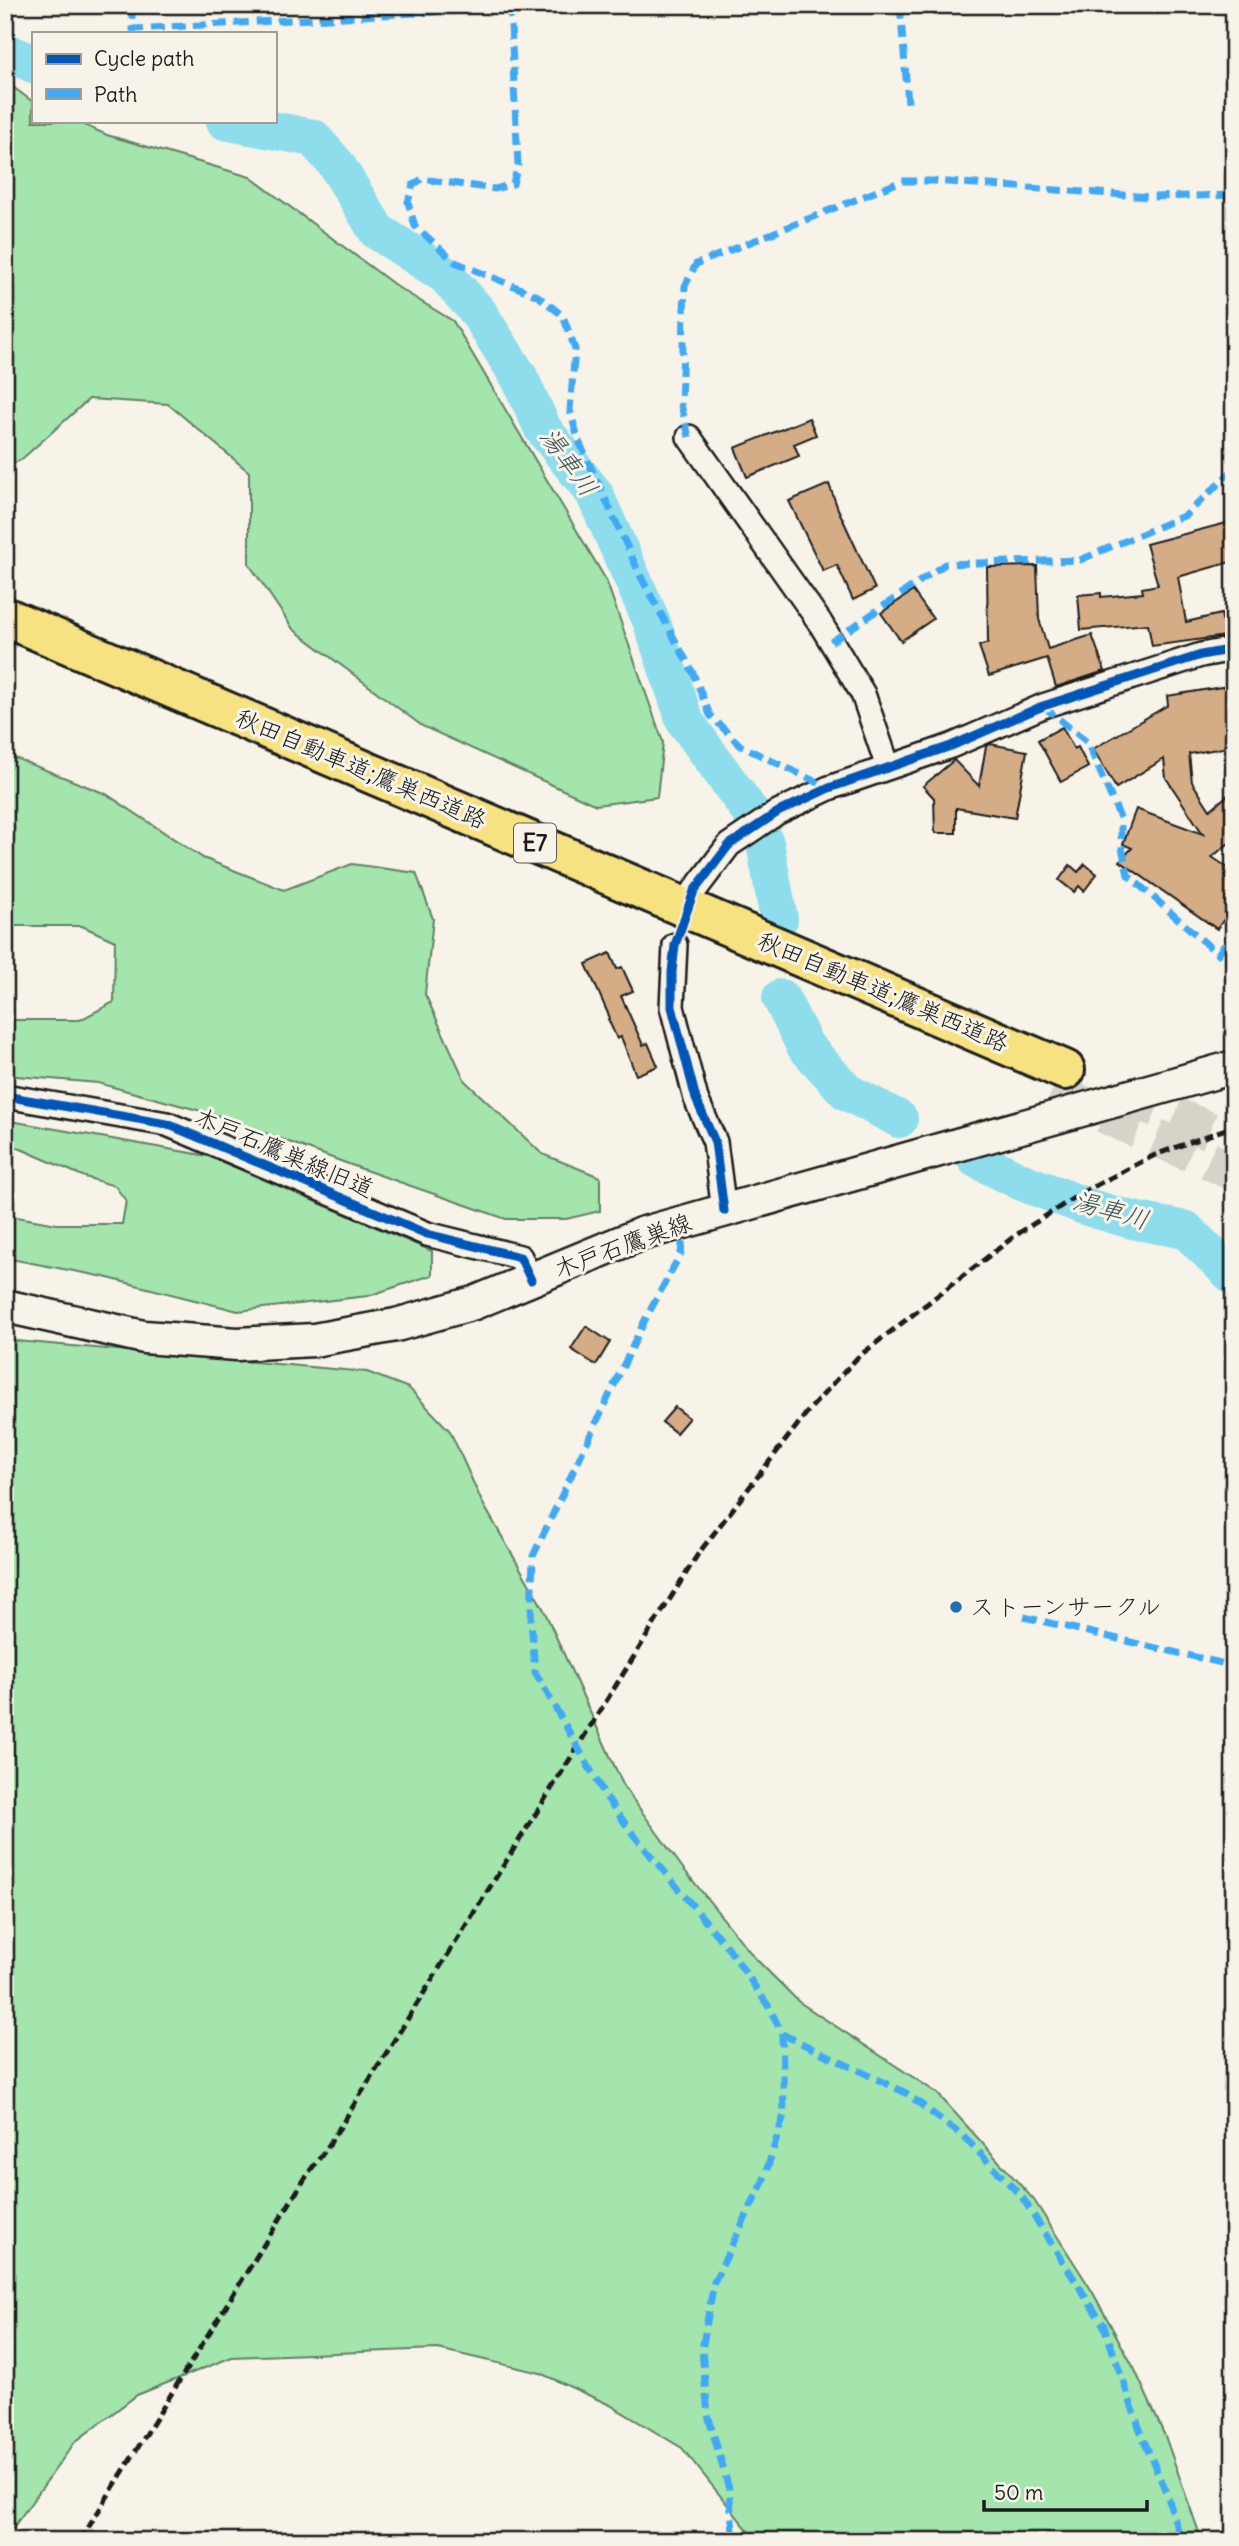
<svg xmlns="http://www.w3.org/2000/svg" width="1239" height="2546" viewBox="0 0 1239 2546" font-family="Delius,'Klee One',sans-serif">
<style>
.green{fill:#a4e4ad;stroke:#608064;stroke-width:2}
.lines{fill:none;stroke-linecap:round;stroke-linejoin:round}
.river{stroke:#8eddec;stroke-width:38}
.building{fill:#d4ad86;stroke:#1c1c1c;stroke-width:2}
.highway-tunnel{stroke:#d6d3c9;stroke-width:38;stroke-dasharray:38 19;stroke-linecap:butt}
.street-casing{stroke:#1c1c1c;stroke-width:28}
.secondary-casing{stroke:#1c1c1c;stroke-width:37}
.highway-casing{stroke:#1c1c1c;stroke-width:44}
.street{stroke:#f7f3e8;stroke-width:23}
.secondary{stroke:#f7f3e8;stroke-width:32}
.highway{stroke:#f7e281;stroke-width:38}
.rail{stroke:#1c1c1c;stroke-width:5;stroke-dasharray:10 5;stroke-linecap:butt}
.quiet{stroke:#3fa9f5;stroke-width:7;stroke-dasharray:14 7;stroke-linecap:butt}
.cycleway-casing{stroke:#f7f3e8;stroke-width:13}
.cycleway{stroke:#0057b8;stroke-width:9}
.poi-dot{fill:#1f6fb2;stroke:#f7f3e8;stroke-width:2.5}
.labels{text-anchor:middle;stroke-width:6;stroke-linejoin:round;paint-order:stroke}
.shield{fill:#f7f3e8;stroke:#5e5c59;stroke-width:2}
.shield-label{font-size:23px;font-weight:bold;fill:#1c1c1c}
.street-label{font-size:24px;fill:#1c1c1c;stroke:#f7f3e8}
.poi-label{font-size:24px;fill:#1c1c1c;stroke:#f7f3e8;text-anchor:start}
.water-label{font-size:26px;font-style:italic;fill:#3e565a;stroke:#f7f3e8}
</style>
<rect width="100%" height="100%" fill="#f7f3e8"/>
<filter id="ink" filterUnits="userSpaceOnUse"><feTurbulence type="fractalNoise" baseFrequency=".0143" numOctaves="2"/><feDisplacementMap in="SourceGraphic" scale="14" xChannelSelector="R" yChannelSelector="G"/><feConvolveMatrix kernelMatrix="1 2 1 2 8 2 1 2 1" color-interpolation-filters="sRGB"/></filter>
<g filter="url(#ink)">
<g class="green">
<polygon points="5,81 33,102 33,121 75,121 107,135 250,177 399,288 453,321 606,580 663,742 657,797 596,805 422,726 293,629 249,564 249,472 168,404 89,399 22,459 5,468"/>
<polygon points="5,754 106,794 203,858 284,890 352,864 416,873 433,919 425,994 465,1081 542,1154 600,1177 600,1211 566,1219 506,1219 362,1169 216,1115 98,1083 5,1075 5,1020 80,1020 114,1002 115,941 82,926 5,926"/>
<polygon points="5,1120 208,1156 432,1251 432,1275 368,1296 238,1311 100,1276 5,1258 5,1215 57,1224 122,1224 126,1201 115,1186 85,1177 5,1142"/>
<polygon points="5,1340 367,1372 409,1388 450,1431 482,1502 543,1608 624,1787 682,1867 754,1957 799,2002 937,2093 1034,2200 1092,2291 1135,2370 1165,2436 1202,2541 751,2541 750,2533 682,2448 610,2405 540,2373 438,2349 232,2357 137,2395 75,2442 5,2539"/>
</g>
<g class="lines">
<g class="river">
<polyline points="5,51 33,64"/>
<polyline points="225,121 313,138 336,164 377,231 445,275 478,312 519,377 543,429 594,493 651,620 685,721 751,813 765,843 779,919"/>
<polyline points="781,998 805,1046 847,1092 899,1119"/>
<polyline points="976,1159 1022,1182 1087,1207 1132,1220 1186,1230 1234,1277"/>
</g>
</g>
<g class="building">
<polygon points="809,418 816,435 794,444 799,456 747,477 735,448"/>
<polygon points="829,484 838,509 875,589 853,600 837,565 823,571 789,501"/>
<polygon points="1234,521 1234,561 1178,577 1186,622 1221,614 1226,636 1152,646 1148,624 1081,630 1078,595 1101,593 1101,597 1143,593 1142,588 1158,585 1146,544"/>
<polygon points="1037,566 1039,619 1048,649 1092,635 1105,671 1056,687 1047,658 989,676 979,646 988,643 987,567"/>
<polygon points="913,591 933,619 901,641 881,613"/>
<polygon points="1234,685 1234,746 1189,754 1192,782 1210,810 1234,790 1234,839 1212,857 1234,872 1234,905 1217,929 1120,861 1132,848 1123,844 1136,809 1203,834 1166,778 1164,759 1116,788 1093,749 1168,705 1167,696"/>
<polygon points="1062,727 1074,749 1078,747 1088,767 1061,782 1038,740"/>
<polygon points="990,744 1027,751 1015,818 956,808 956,833 935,833 934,798 923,786 954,760 979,786 986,746"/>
<polygon points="1085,864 1097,874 1084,891 1079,886 1074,892 1059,880 1070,865 1078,872"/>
<polygon points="610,953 617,969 622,967 633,991 621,996 643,1045 648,1043 658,1066 636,1075 621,1037 617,1039 608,1019 610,1018 586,964"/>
<polygon points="586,1326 610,1342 596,1365 571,1349"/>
<polygon points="675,1407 689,1418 676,1433 662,1422"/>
</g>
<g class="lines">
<g class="highway-tunnel">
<polyline points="1052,1091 1234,1172"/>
<polyline points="1122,1094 1234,1141"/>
</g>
<g class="street-casing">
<g id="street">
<polyline points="689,437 819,621 863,694 888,767"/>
<polyline points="694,891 729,845 778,812 829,788 951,746 1043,706 1201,655 1234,649"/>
<polyline points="675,945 672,1007 696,1099 715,1142 724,1211"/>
<polyline points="5,1096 167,1124 427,1234 520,1257 531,1280"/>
</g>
</g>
<g class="secondary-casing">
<polyline id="secondary" points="5,1306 144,1337 237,1344 314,1340 396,1325 474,1303 641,1234 1234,1067"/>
</g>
<g class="highway-casing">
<polyline id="highway" points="5,617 1065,1070"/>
</g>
<use href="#street" class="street"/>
<use href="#secondary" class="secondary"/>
<use href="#highway" class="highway"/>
<polyline class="rail" points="80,2541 309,2172 327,2148 698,1554 809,1410 858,1357 1016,1235 1083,1192 1155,1155 1234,1126"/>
<g class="quiet">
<polyline points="131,5 133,29 557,5"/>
<polyline points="510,5 518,165 513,184 495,189 422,179 413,185 408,202 415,226 455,262 538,296 563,316 575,349 570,410 578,439 641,577 693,673 710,715 741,746 829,788"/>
<polyline points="900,5 908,103"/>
<polyline points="689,437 681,405 685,286 696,264 902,181 935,181 1151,197 1234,195"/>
<polyline points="831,642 945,564 1080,560 1186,515 1234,469"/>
<polyline points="1043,706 1087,742 1121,820 1121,843 1128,875 1218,954 1234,931"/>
<polyline points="685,1221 681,1253 645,1320 533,1556 531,1620 535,1672 606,1797 633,1834 731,1952 769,2007 782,2034 784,2115 763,2182 714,2282 702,2350 708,2415 729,2489 734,2541"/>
<polyline points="1024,1617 1234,1666"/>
<polyline points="782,2034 906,2093 965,2138 1022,2197 1104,2326 1144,2441 1167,2494 1181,2541"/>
</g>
<g class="cycleway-casing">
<g id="cycleway">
<polyline points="5,1096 167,1124 427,1234 520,1257 531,1280"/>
<polyline points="724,1211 715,1142 696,1099 672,1007 672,972 675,945 694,891 729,845 778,812 829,788 951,746 1043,706 1201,655 1234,649"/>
</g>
</g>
<use href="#cycleway" class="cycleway"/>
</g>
</g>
<circle class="poi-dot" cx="956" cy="1607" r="7"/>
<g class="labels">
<rect class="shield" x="514" y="823.5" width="42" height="39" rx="5"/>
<g class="shield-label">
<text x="535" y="851">E7</text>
</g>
<g class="street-label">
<text transform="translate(361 769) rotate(23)" y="8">秋田自動車道;鷹巣西道路</text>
<text transform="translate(883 992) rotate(23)" y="8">秋田自動車道;鷹巣西道路</text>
<text transform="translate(284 1153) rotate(23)" y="8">木戸石鷹巣線旧道</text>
<text transform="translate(623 1246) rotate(-20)" y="8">木戸石鷹巣線</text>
</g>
<g class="poi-label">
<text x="970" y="1615">ストーンサークル</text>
</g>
<g class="water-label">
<text transform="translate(569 462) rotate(54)" y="9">湯車川</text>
<text transform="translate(1111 1210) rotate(16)" y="9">湯車川</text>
</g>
</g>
<rect width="1239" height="2546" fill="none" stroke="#f7f3e8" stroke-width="28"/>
<rect x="14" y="14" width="1211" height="2518" fill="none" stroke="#1c1c1c" stroke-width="2.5" filter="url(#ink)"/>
<rect x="32" y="32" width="245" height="91" fill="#f7f3e8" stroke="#9f9d96" stroke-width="2"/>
<rect x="46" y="54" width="35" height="10" fill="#0057b8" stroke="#9f9d96" stroke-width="2"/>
<text x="94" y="66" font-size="21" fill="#1c1c1c">Cycle path</text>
<rect x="46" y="89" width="35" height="10" fill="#3fa9f5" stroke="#9f9d96" stroke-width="2"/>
<text x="94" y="102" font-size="21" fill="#1c1c1c">Path</text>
<path d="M984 2500v10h163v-10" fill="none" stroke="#1c1c1c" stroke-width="3.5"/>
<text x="994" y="2500" font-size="21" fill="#1c1c1c" stroke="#f7f3e8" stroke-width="5" paint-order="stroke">50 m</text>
</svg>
